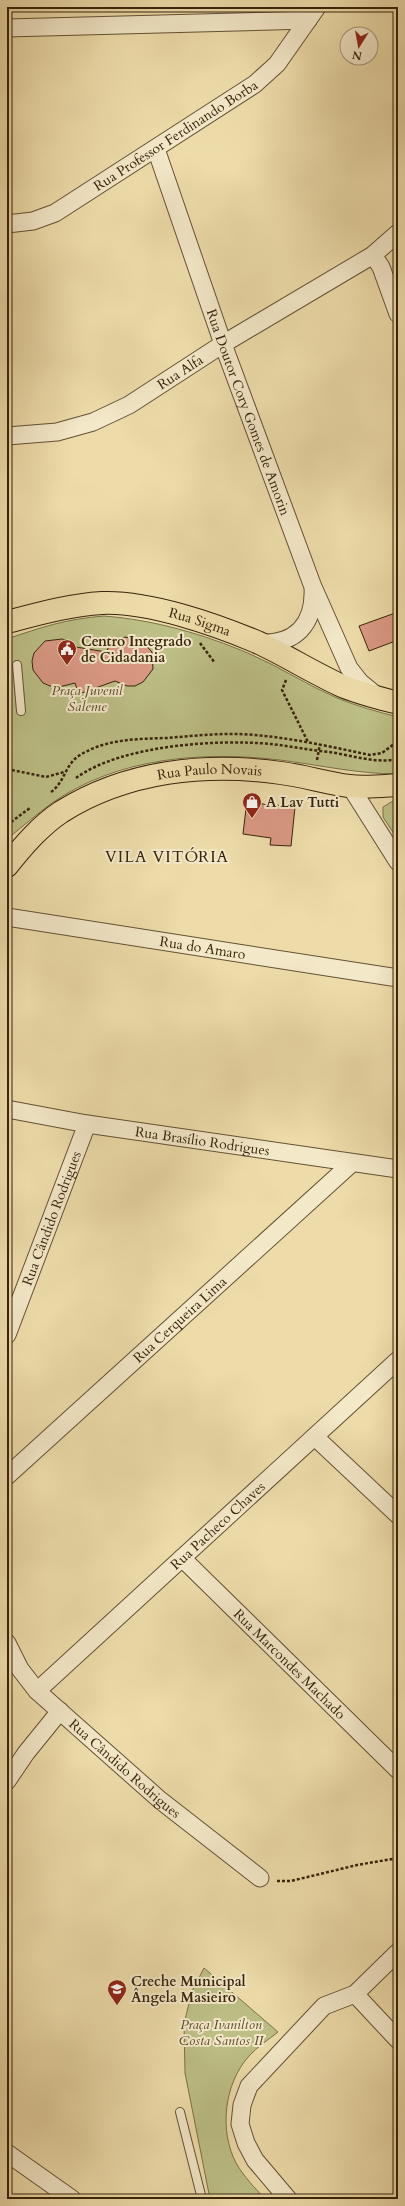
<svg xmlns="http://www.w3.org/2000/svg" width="405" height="2206" viewBox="0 0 405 2206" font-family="Cardo,serif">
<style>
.green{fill:#bcbf86;stroke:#7a7148}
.building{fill:#da9984;stroke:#37230b}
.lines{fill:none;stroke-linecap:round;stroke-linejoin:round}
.service-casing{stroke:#645133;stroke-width:10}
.minor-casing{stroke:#645133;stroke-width:19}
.primary-casing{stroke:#37230b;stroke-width:24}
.path{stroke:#37230b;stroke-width:2.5;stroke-dasharray:3 2;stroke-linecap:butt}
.service{stroke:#f3e8c8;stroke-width:8}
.minor{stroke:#f3e8c8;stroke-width:17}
.primary{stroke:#eddcaa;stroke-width:22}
.labels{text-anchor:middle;stroke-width:4;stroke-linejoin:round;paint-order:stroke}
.street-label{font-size:14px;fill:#37230b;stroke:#f3e8c8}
.poi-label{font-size:14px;font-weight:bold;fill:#37230b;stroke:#f3e8c8;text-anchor:start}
.park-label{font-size:14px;font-style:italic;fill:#584a2a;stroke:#f3e8c8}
.quarter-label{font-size:16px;letter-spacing:1px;fill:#37230b;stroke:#f3e8c8}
</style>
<rect width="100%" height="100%" fill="#eddcaa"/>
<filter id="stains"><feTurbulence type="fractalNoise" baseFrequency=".005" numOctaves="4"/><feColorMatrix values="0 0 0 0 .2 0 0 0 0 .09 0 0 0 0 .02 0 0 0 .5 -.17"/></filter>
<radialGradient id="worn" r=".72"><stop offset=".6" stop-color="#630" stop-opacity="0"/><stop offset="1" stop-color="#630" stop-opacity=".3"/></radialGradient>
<g class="green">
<path d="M104,616C155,620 203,634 250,654C280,667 307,685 337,698C357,706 378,712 398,717V774C358,774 320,765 280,760C203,751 118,757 52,803C37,814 22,827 7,839V639C42,627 66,619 104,616Z"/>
<polygon points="398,798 398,840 383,817 383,807"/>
<path d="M204,1968L278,2032C268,2040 257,2047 249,2056C224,2084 219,2130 236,2163C244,2177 255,2188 265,2199H210L185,2073L184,2024L192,1991Z"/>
</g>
<g class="building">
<polygon points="398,612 398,640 369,651 359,626"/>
<polygon points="125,637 141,640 152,652 153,669 143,682 135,686 127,686 115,681 79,694 75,683 59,687 50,686 43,683 33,670 32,661 34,653 45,641 62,639 70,641 76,647 106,652 110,645"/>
<polygon points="247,800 275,807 275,805 295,807 291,846 270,845 271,838 243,834"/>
</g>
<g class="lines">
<g class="service-casing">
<g id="service">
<polyline points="17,665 21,711"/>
<polyline points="180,2112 202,2199"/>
</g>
</g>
<g class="minor-casing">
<g id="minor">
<polyline points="7,28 308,20"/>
<path id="s1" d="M156,149L223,344L313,587C315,624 296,645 258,643"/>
<path id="s2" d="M7,224L33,221L55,213L255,84L277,64L317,7"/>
<polyline points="373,255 381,267 398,314"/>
<path id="s3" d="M7,436L57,432L93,422L129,405L223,344L373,255L398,233"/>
<polyline points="314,589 349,668 360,682 377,696"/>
<polyline points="350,786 398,862"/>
<path id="s4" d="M7,917L398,978"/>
<path id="s5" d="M7,1109L87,1124L398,1169"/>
<path id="s6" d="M7,1335L87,1124"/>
<polyline points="315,1437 398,1515"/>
<path id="s7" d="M7,1476L352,1163"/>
<path id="s8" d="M182,1558L398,1770"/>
<path id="s9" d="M7,1643L20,1669L37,1691L160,1800L260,1878"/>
<path id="s10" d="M37,1691L398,1360"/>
<polyline points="7,1781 26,1753 60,1711"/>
<polyline points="355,1994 398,2040"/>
<polyline points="7,2153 72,2199"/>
<polyline points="288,2199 255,2160 246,2143 240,2124 242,2105 249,2086 324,2006 355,1994 398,1952"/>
</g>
</g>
<g class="primary-casing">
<g id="primary">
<path id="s11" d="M7,622C38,614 69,605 102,603C148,601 214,624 257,642C285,655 312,672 340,685C358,693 379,698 398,703"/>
<path id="s12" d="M7,866C23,846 40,826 61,812C126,771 206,762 281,773C304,776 326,783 349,786C365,788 382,786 398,785"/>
</g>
</g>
<g class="path">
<polyline points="200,643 215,663"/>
<polyline points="286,680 282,690 308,742"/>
<polyline points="317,760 320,744"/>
<polyline points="7,769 46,777 64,772"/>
<path d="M76,778C121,745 217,739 271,744C290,746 309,750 329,752C351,755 375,764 398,759"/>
<path d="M51,792C65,782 65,764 80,755C106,739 136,739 166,738C195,736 224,732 254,735C293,738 332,747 370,755L382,753L398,741"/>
<polyline points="7,825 30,808"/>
<polyline points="277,1881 291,1881 357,1865 398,1858"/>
</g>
<use href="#service" class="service"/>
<use href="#minor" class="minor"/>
<use href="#primary" class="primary"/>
</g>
<defs>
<g id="civic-pin" transform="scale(1)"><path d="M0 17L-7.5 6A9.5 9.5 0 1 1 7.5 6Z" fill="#8f2418" stroke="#f3e8c8"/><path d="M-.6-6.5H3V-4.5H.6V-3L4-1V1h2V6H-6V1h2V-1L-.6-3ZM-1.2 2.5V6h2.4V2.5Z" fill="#fff"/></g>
<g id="shop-pin" transform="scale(1)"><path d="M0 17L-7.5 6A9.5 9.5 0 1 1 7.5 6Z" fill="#8f2418" stroke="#f3e8c8"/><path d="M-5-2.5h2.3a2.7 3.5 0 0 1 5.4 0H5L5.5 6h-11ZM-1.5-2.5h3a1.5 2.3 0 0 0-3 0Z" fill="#fff"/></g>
<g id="school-pin" transform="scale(1)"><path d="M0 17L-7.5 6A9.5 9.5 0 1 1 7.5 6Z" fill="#8f2418" stroke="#f3e8c8"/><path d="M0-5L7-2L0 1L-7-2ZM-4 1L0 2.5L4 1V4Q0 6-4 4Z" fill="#fff"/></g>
</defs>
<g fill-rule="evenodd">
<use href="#civic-pin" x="67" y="649"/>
<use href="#shop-pin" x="252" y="802"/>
<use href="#school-pin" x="117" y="1989"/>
</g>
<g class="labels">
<g class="street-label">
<text dy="5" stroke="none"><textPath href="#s2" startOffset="193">Rua Professor Ferdinando Borba</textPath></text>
<text dy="5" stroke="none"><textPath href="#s3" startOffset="188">Rua Alfa</textPath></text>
<text dy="5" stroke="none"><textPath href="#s1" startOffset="279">Rua Doutor Cory Gomes de Amorin</textPath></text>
<text dy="5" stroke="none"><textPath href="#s11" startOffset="197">Rua Sigma</textPath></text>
<text dy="5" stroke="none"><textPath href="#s12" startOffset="233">Rua Paulo Novais</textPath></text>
<text dy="5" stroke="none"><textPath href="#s4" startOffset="198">Rua do Amaro</textPath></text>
<text dy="5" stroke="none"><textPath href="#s5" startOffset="198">Rua Brasílio Rodrigues</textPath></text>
<text dy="5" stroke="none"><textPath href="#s6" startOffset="125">Rua Cândido Rodrigues</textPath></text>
<text dy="5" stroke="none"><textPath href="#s7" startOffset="233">Rua Cerqueira Lima</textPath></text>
<text dy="5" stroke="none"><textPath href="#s10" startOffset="245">Rua Pacheco Chaves</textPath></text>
<text dy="5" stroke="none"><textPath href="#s8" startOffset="151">Rua Marcondes Machado</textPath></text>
<text dy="5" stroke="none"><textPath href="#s9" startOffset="174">Rua Cândido Rodrigues</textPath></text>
</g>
<g class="poi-label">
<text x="81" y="646">Centro Integrado<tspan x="81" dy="16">de Cidadania</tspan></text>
<text x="266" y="807">A Lav Tutti</text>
<text x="131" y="1986">Creche Municipal<tspan x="131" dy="16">Ângela Masieiro</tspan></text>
</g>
<g class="park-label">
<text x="87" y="695">Praça Juvenil<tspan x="87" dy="16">Saleme</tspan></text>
<text x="221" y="2029">Praça Ivanilton<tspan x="221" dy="16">Costa Santos II</tspan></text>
</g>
<g class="quarter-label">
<text x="167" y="862">VILA VITÓRIA</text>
</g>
</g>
<rect width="405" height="2206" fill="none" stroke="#eddcaa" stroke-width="24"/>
<rect x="8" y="8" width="389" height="2190" fill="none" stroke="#37230b" stroke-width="2"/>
<rect x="12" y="12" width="381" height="2182" fill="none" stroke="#37230b"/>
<g transform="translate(359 46) rotate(191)"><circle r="19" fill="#f3e8c8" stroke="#a8997c"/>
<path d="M0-3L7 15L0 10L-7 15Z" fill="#8f2418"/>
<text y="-6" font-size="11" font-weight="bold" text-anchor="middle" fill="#37230b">N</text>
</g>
<rect width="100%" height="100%" filter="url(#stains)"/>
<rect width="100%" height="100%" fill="url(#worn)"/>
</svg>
